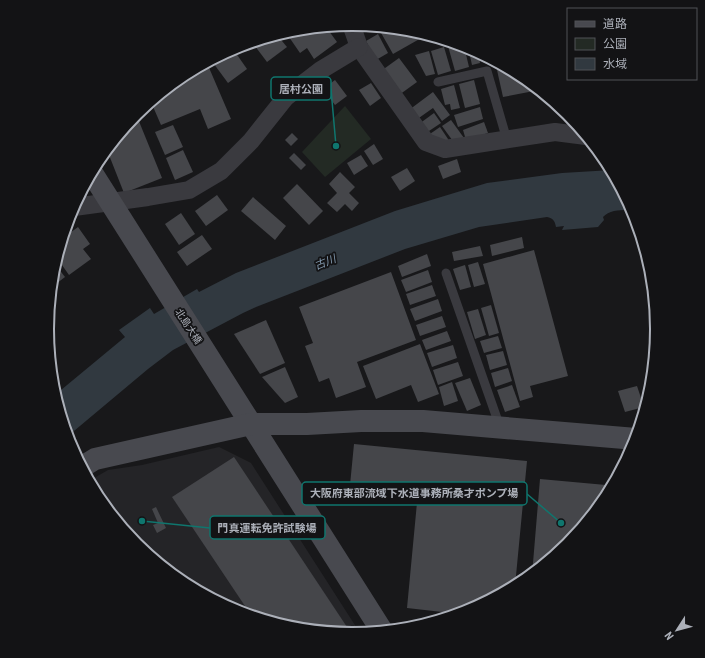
<svg xmlns="http://www.w3.org/2000/svg" width="705" height="658" viewBox="0 0 705 658" font-family="'Roboto Condensed','Noto Sans JP',sans-serif">
<style>
.built{fill:#242427}
.green{fill:#232a24}
.water{fill:#313940}
.building{fill:#45464a}
.lines{fill:none;stroke-linecap:round;stroke-linejoin:round}
.lane{stroke:#3a3a3f;stroke-width:9}
.street{stroke:#3a3a3f;stroke-width:18}
.secondary{stroke:#48494f;stroke-width:22}
.labels{text-anchor:middle;stroke-width:3.5;stroke-linejoin:round;paint-order:stroke}
.street-label{font-size:10px;fill:#acb0b9;stroke:#131315}
.water-label{font-size:11px;font-style:italic;fill:#859cb1;stroke:#131315}
.rim{fill:none;stroke:#acb0b9;stroke-width:2}
.leader{fill:none;stroke:#0f766e;stroke-width:1.5}
.callout-dot{fill:#0f766e;stroke:#131315;stroke-width:1.5}
.callout{fill:#131315;stroke:#0f766e;stroke-width:1.5}
.callout-label{font-size:11px;text-anchor:middle;font-weight:bold;fill:#acb0b9}
</style>
<rect width="100%" height="100%" fill="#18181a"/>
<polygon class="built" points="219,447 251,463 360,633 352,634 293,628 236,611 183,582 137,545 99,498 89,481 108,470 142,465"/>
<polygon class="green" points="345,106 371,139 325,177 302,152"/>
<path class="water" d="M612,170L633,210C624,210 610,209 603,217L604,220L598,227L562,230L564,226L556,227C555,221 553,218 547,217L479,227L405,249L256,307L243,313L173,350L148,369L68,436L55,395L125,337L119,330L150,308L154,314L197,289L199,292L236,273L395,211L487,183L562,173Z"/>
<g class="building">
<polygon points="326,27 337,42 314,59 307,48 300,53 289,37 299,29"/>
<polygon points="386,27 412,30 421,32 423,37 393,54 380,31"/>
<polygon points="378,34 388,53 376,60 366,41"/>
<polygon points="277,35 287,47 267,62 252,42"/>
<polygon points="457,44 464,46 469,67 455,71 448,46"/>
<polygon points="444,47 451,71 438,75 431,51"/>
<polygon points="468,47 481,53 478,54 480,63 472,65"/>
<polygon points="233,49 247,69 228,83 211,60"/>
<polygon points="429,51 435,74 426,76 415,55"/>
<polygon points="399,58 417,82 399,95 381,71"/>
<polygon points="495,61 522,76 533,85 534,91 503,97"/>
<polygon points="207,63 231,119 208,129 200,109 161,125 151,102 183,75"/>
<polygon points="335,80 347,96 335,105 323,89"/>
<polygon points="474,80 480,104 465,108 459,84"/>
<polygon points="371,83 381,98 370,106 359,90"/>
<polygon points="454,85 460,108 451,110 450,104 445,105 441,89"/>
<polygon points="433,92 450,115 442,121 433,108 416,120 409,110"/>
<polygon points="480,107 483,119 458,127 454,115"/>
<polygon points="434,113 441,123 426,133 419,124"/>
<polygon points="136,114 162,178 124,193 107,150"/>
<polygon points="451,120 464,138 455,144 442,126"/>
<polygon points="484,122 488,133 466,140 463,130"/>
<polygon points="173,125 183,147 165,155 155,132"/>
<polygon points="440,127 450,142 427,136"/>
<polygon points="292,133 298,139 291,146 285,140"/>
<polygon points="374,144 383,159 373,165 364,151"/>
<polygon points="183,150 193,172 175,180 166,158"/>
<polygon points="294,153 306,165 301,170 289,158"/>
<polygon points="361,155 368,166 354,175 347,163"/>
<polygon points="457,159 461,172 443,179 438,166"/>
<polygon points="407,168 415,181 400,191 391,177"/>
<polygon points="340,172 355,187 349,193 359,203 352,211 345,204 337,212 327,203 337,193 329,184"/>
<polygon points="297,184 323,211 309,225 283,198"/>
<polygon points="217,195 228,210 206,226 195,211"/>
<polygon points="253,197 286,226 275,240 241,211"/>
<polygon points="181,213 195,234 179,245 165,224"/>
<polygon points="78,227 90,244 83,249 91,259 69,275 57,258 63,238"/>
<polygon points="202,235 212,249 187,266 177,252"/>
<polygon points="522,237 524,248 492,256 490,245"/>
<polygon points="480,246 483,256 454,261 452,252"/>
<polygon points="534,250 568,376 530,386 533,397 520,401 483,264"/>
<polygon points="427,254 431,266 402,277 398,266"/>
<polygon points="478,262 485,284 474,287 468,265"/>
<polygon points="55,264 65,277 52,287 53,269"/>
<polygon points="465,265 471,287 460,290 453,269"/>
<polygon points="428,270 432,282 406,292 401,280"/>
<polygon points="391,272 416,340 357,362 366,387 336,398 329,378 319,382 305,346 313,343 299,307"/>
<polygon points="652,274 653,283 649,284 647,275"/>
<polygon points="432,285 436,296 410,305 406,294"/>
<polygon points="653,285 654,294 651,295 649,286"/>
<polygon points="438,299 442,311 415,321 410,309"/>
<polygon points="491,305 499,333 489,336 481,308"/>
<polygon points="478,309 486,335 475,339 467,312"/>
<polygon points="442,316 446,327 420,336 416,325"/>
<polygon points="266,320 285,363 260,374 234,334"/>
<polygon points="447,331 451,341 426,350 422,340"/>
<polygon points="498,336 502,348 484,353 480,341"/>
<polygon points="420,344 439,394 418,402 411,385 376,399 363,366"/>
<polygon points="453,345 457,358 432,367 427,353"/>
<polygon points="503,351 507,365 490,370 486,355"/>
<polygon points="458,362 463,376 438,385 433,370"/>
<polygon points="285,367 298,397 285,403 262,377"/>
<polygon points="508,368 512,381 495,387 491,373"/>
<polygon points="470,378 481,405 467,411 455,383"/>
<polygon points="452,382 458,401 444,406 439,387"/>
<polygon points="512,385 520,407 505,412 497,390"/>
<polygon points="637,386 644,407 625,412 618,391"/>
<polygon points="354,444 527,461 515,586 469,611 460,614 407,608 418,492 350,485"/>
<polygon points="234,457 349,630 344,633 293,628 251,615 172,497"/>
<polygon points="540,479 606,485 604,500 568,545 532,575"/>
<polygon points="156,507 166,528 157,533 153,525 158,523 152,509"/>
</g>
<g class="lines">
<g class="lane">
<polyline points="438,82 487,71 507,140"/>
<polyline points="446,273 500,427"/>
</g>
<g class="street">
<polyline points="351,24 359,47 426,142 445,149 555,132 586,136"/>
<polyline points="74,207 148,197 189,190 221,171 251,141 286,97 321,70 359,47"/>
</g>
<g class="secondary">
<polyline points="92,173 382,631"/>
<polyline points="82,467 95,459 251,424 307,424 361,421 423,421 636,439"/>
</g>
</g>
<g class="labels">
<g class="street-label">
<text transform="translate(189 326) rotate(57)" y="4">北島大橋</text>
</g>
<g class="water-label">
<text transform="translate(325 262) rotate(-22)" y="4">古川</text>
</g>
</g>
<path d="M0 0H705V658H0ZM54 329a298 298 0 1 1 596 0a298 298 0 1 1-596 0Z" fill="#131315" fill-rule="evenodd"/>
<path class="rim" d="M54 329a298 298 0 1 1 596 0a298 298 0 1 1-596 0Z"/>
<path class="leader" d="M336 146L331 89M561 523L527 494M142 521L210 528"/>
<g class="callout-dot">
<circle cx="336" cy="146" r="4"/>
<circle cx="561" cy="523" r="4"/>
<circle cx="142" cy="521" r="4"/>
</g>
<g class="callout">
<rect x="271" y="77" width="60" height="23" rx="4"/>
<rect x="302" y="482" width="225" height="23" rx="4"/>
<rect x="210" y="516" width="115" height="23" rx="4"/>
</g>
<g class="callout-label">
<text x="301" y="93">居村公園</text>
<text x="414" y="497">大阪府東部流域下水道事務所桑才ポンプ場</text>
<text x="267" y="532">門真運転免許試験場</text>
</g>
<rect x="567" y="8" width="130" height="72" fill="#131315" stroke="#505257"/>
<rect x="575" y="21" width="20" height="6" fill="#48494f" stroke="#505257"/>
<text x="603" y="28" font-size="12" fill="#acb0b9">道路</text>
<rect x="575" y="38" width="20" height="12" fill="#232a24" stroke="#505257"/>
<text x="603" y="48" font-size="12" fill="#acb0b9">公園</text>
<rect x="575" y="58" width="20" height="12" fill="#313940" stroke="#505257"/>
<text x="603" y="68" font-size="12" fill="#acb0b9">水域</text>
<g transform="translate(677 630) rotate(234)" stroke="#131315" stroke-width="3" paint-order="stroke">
<path d="M0-3L7 15L0 10L-7 15Z" fill="#acb0b9"/>
<text y="-6" font-size="11" font-weight="bold" text-anchor="middle" fill="#acb0b9">N</text>
</g>
</svg>
